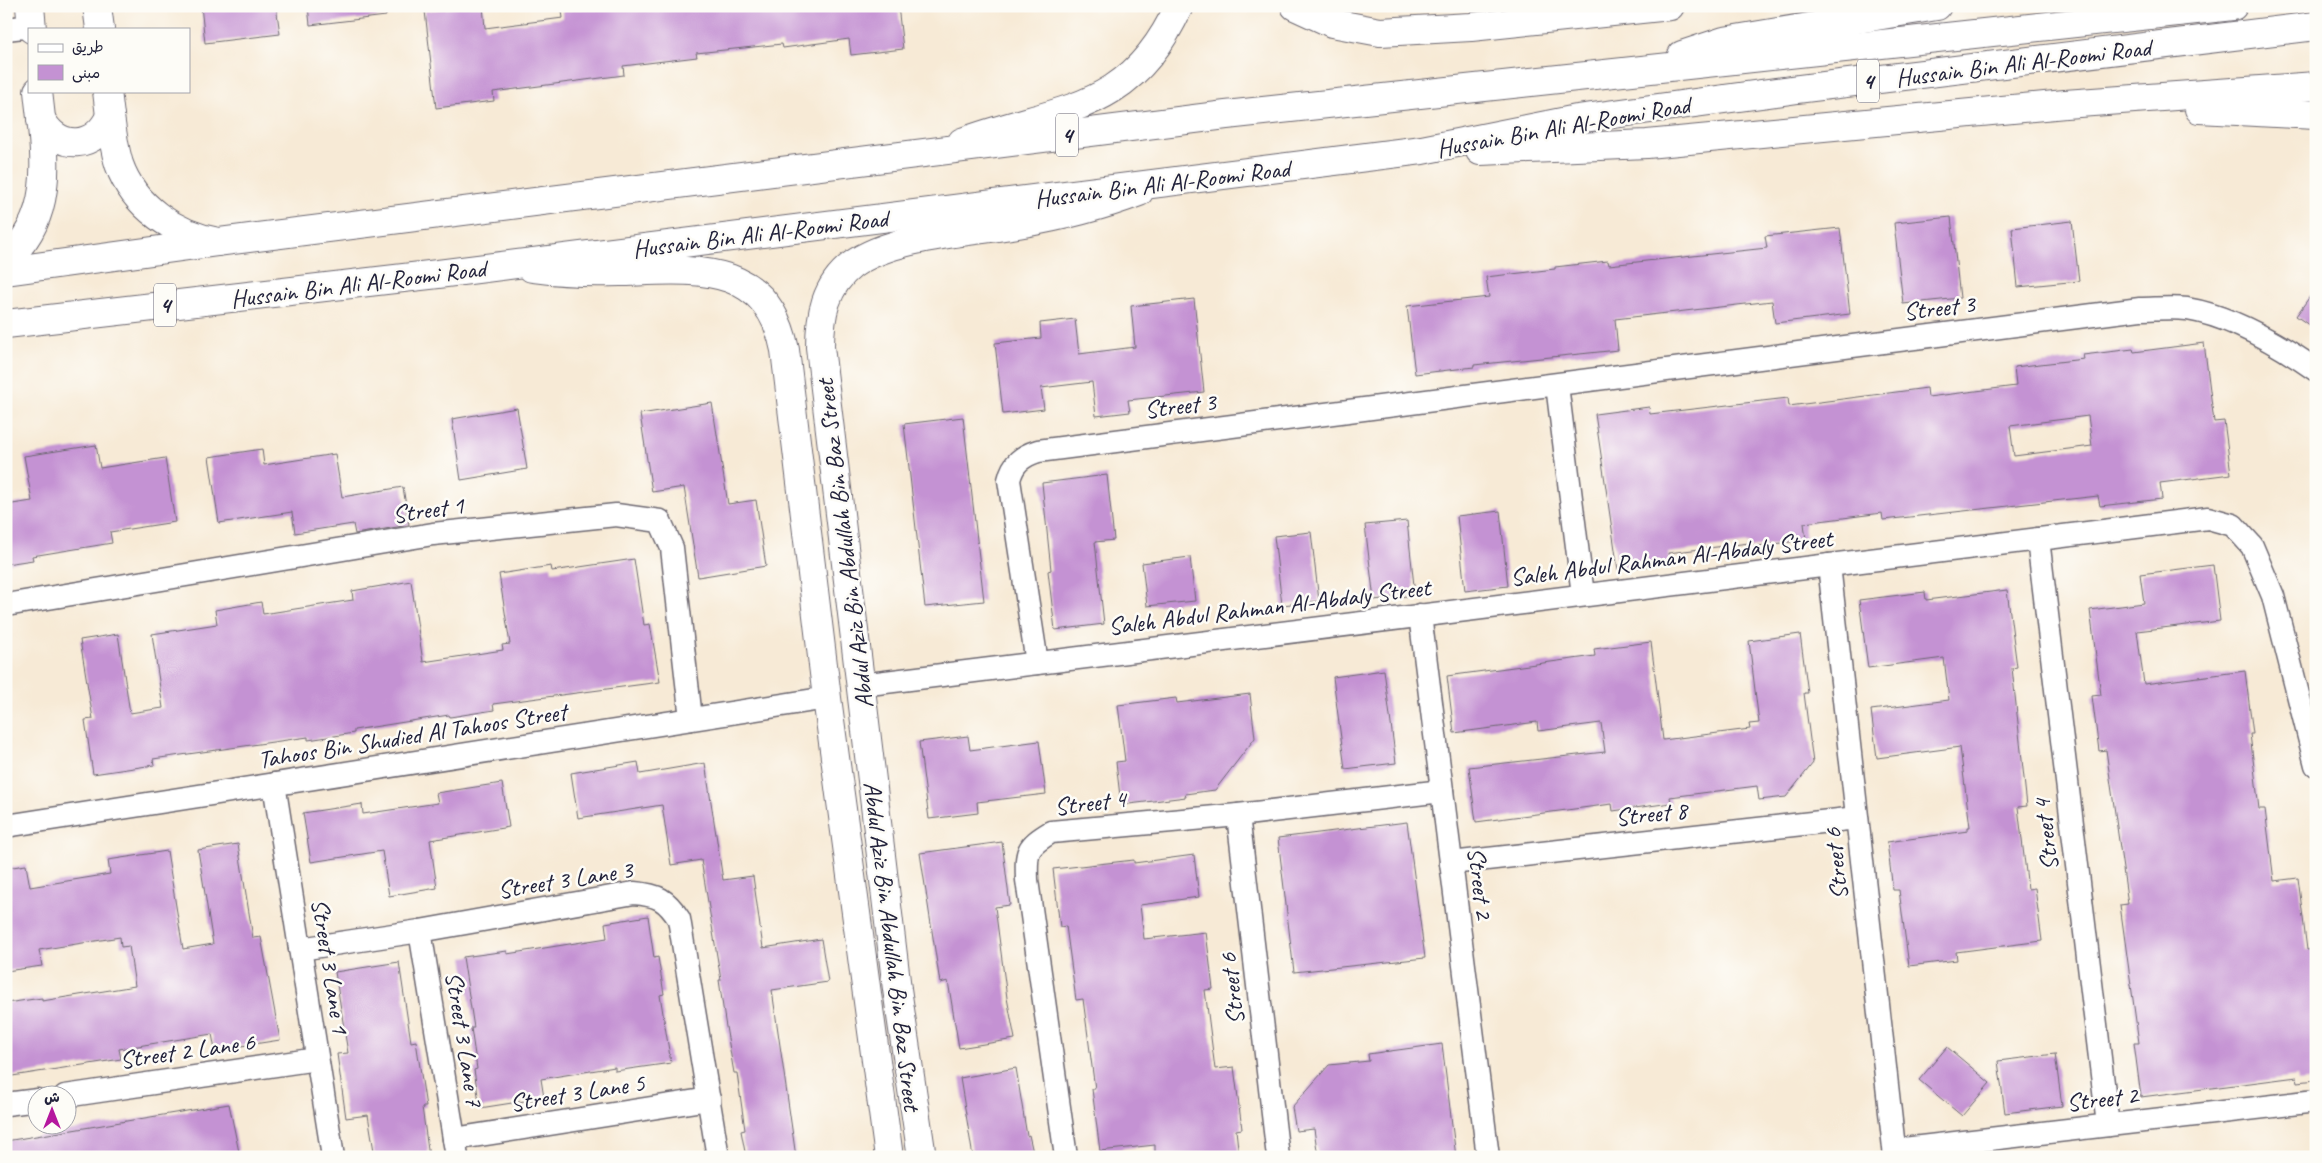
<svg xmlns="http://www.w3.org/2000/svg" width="2322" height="1163" viewBox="0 0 2322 1163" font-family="Caveat,'Playpen Sans Arabic',sans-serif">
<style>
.building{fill:#c492d3;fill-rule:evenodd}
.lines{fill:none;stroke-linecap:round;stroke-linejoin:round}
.street-casing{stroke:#6d6871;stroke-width:25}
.secondary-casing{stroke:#6d6871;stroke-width:30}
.highway-casing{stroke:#6d6871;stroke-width:30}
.street{stroke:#fff;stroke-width:22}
.secondary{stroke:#fff;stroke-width:28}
.highway{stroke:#fff;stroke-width:28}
.labels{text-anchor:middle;stroke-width:5;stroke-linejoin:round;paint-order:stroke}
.shield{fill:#fdfcf7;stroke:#646373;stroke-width:1}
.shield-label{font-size:24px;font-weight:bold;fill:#22223b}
.street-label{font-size:25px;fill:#22223b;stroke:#fdfcf7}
</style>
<rect width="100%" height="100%" fill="#fdfcf7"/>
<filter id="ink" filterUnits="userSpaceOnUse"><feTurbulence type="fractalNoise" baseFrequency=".02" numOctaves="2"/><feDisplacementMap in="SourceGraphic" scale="10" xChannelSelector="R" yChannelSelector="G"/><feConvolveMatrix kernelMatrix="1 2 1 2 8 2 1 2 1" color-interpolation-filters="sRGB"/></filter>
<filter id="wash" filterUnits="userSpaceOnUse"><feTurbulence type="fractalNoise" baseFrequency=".0096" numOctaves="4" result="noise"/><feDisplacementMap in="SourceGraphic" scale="20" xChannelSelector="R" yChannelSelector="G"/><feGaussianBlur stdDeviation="1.12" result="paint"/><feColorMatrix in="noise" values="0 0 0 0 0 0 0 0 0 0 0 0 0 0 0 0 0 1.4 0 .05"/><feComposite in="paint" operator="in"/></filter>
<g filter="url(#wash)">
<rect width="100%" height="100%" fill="#f7ead6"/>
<g id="blocks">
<g class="building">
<polygon points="201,6 276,6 280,34 205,43"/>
<polygon points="308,6 385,6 386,16 310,25"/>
<polygon points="468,6 483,6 485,28 563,18 562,11 604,6 898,6 903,49 851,55 849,39 783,48 782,44 696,53 697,57 623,66 624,75 493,92 494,101 436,108 425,11"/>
<polygon points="1951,217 1960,298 1903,304 1894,223"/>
<polygon points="2072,221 2079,281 2018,287 2012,228"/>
<polygon points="1840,228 1850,314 1775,323 1772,301 1615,319 1618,350 1474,365 1474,367 1415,374 1407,306 1489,297 1486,277 1555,269 1555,267 1608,261 1609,265 1767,248 1765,236"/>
<polygon points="2316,288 2316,330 2296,316"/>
<polygon points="1194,299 1204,392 1128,400 1130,412 1096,416 1092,382 1041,388 1044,409 1003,414 995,343 1041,338 1040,323 1075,319 1079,354 1135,347 1131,306"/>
<path d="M2204,343L2214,422L2224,421L2231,474L2160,483L2162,499L2100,506L2098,496L1883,520L1882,513L1804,523L1806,540L1750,547L1749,543L1668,553L1670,563L1618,570L1595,414L1649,407L1650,414L1788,398L1789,406L1927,388L1928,397L2016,386L2014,367L2084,359L2083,355L2133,349L2134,352ZM2088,416L2092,446L2014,456L2010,426Z"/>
<polygon points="712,403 728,504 756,500 766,566 698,577 684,487 652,492 640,414"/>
<polygon points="517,408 527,469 461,480 452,419"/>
<polygon points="963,417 984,601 925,607 904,424"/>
<polygon points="96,445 100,468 165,458 175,522 110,532 112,543 32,556 33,560 6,564 6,505 32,501 24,456"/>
<polygon points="262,449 264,465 335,454 342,497 403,487 409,525 355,534 353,524 295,533 292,512 219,523 209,457"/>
<polygon points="1107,475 1114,540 1095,542 1104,624 1055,630 1048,571 1051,570 1042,483"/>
<polygon points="1500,511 1508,586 1465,591 1457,516"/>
<polygon points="1407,521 1415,595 1374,600 1365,525"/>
<polygon points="1311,532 1319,601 1282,605 1274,536"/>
<polygon points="1190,557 1195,601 1147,606 1142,563"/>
<polygon points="634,559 644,625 650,624 660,682 493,704 494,710 450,717 449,715 354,730 354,733 308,740 308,737 153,759 154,765 93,774 85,720 93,719 80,640 118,634 130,713 163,708 152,634 217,624 215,610 261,602 263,614 353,600 352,591 411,581 423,662 503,650 502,645 510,644 499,574 551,566 552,571"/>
<polygon points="2213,565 2220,621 2137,631 2144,684 2245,671 2253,734 2250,734 2259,809 2265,809 2274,881 2298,878 2307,950 2316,949 2316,1080 2298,1082 2297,1077 2141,1097 2134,1043 2139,1043 2120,905 2128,904 2106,750 2099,751 2092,696 2101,695 2090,610 2144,603 2140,574"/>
<polygon points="2007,590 2017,667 2012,668 2027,806 2018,807 2028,889 2035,888 2042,941 1956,952 1957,960 1909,966 1899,890 1893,890 1887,842 1968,831 1968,827 1970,827 1960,747 1877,758 1871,710 1949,700 1944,658 1868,668 1859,600 1925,592 1926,600"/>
<polygon points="1800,634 1808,693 1804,693 1813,763 1786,797 1759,800 1757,786 1670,797 1671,803 1613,811 1612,804 1476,822 1469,767 1605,752 1601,723 1538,731 1537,722 1454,733 1447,676 1595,656 1594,649 1651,642 1663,740 1750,729 1749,724 1759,723 1749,641"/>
<polygon points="1384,670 1396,763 1345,769 1333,677"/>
<polygon points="1250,694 1255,738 1215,790 1185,794 1186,797 1121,805 1116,762 1125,761 1118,705 1176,698 1177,703"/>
<polygon points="968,736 970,750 1039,741 1046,794 977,802 978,813 929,819 919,742"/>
<polygon points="638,762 640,774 705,763 723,880 753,876 763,948 821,939 828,982 772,990 796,1157 746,1157 741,1131 745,1130 737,1073 734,1073 725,1021 719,980 721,980 701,860 671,865 662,805 578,818 571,773"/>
<polygon points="502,783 509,827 430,840 437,888 389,896 382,851 311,862 303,813 362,804 363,814 438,803 436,793"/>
<polygon points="1407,822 1425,958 1294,972 1278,838"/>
<polygon points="1002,842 1010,905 995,907 1007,998 1015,1039 959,1048 948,981 940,983 920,853"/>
<polygon points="238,844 253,938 261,937 280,1040 215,1050 212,1034 119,1049 121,1059 6,1077 6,1003 42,998 42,1001 135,986 129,946 121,947 120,937 39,950 42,966 6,971 6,868 26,865 30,887 110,874 108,860 167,851 183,949 213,944 198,850"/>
<polygon points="1194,855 1199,897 1140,905 1144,939 1206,932 1213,989 1205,990 1215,1069 1234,1067 1242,1129 1236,1130 1239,1157 1155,1157 1155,1145 1100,1151 1092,1089 1095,1089 1083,999 1076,1000 1066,926 1060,927 1053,869 1134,860 1134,863"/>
<polygon points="648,916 654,958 658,957 664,994 660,995 671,1063 615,1071 615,1067 541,1079 544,1098 480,1108 474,1070 477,1069 471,1028 474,1028 463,957 507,951 507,954 607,938 605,923"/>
<polygon points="399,962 411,1042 416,1041 426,1107 422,1107 429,1157 375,1157 368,1115 346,1118 337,1054 348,1053 335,972"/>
<polygon points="1442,1044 1456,1157 1318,1157 1314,1129 1296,1131 1292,1107 1329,1065 1369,1061 1368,1054"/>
<polygon points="1947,1047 1990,1083 1962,1116 1919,1080"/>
<polygon points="2055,1054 2062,1106 2005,1113 1998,1061"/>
<polygon points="1016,1068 1027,1136 1029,1135 1034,1157 973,1157 960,1078"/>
<polygon points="229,1104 240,1157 6,1157 6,1141"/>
</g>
</g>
</g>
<g filter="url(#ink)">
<use href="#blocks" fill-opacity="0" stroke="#6d6871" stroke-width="1"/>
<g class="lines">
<g class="street-casing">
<g id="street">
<polyline points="6,29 32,26"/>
<polyline points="1557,385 1583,595"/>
<polyline points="2038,539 2108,1125"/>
<polyline points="1829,565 1895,1157"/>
<polyline points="6,605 433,534 616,515 660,521 672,548 691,719"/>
<polyline points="1420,615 1488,1157"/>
<path d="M1037,663L1009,480C1013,463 1022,456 1038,451L2140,309C2155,309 2172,307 2187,309C2230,316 2280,345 2316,370"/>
<polyline points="861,685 2208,518 2233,525 2252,546 2273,596 2316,765"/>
<polyline points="274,784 333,1157"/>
<polyline points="1238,815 1278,1157"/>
<polyline points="6,826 827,698"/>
<polyline points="1451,863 1857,818"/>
<polyline points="420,931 457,1157"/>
<path d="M300,949L420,931L634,893C658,895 666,899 679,919L718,1157"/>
<polyline points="65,1096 317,1059"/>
<polyline points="6,1104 38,1100"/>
<polyline points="454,1139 709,1099"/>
<polyline points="1895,1150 2316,1101"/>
<path d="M1066,1157L1027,880C1026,851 1026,847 1051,832L1238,815L1442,791"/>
</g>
</g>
<g class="secondary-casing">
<g id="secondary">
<polyline points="30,6 32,29"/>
<polyline points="97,6 100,29"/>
<polyline points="1295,6 1332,23 1380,32 1471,27 1670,6"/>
<path d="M107,91C110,115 112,141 119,164C134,207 175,234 218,242"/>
<path d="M41,119C59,152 95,149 110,116"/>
<path d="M962,142C1059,106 1130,115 1179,6"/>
<path d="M6,259C58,216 44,149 38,91"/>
<path d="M532,268C561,272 591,273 620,272C692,270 767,259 785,350L827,698L889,1157"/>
<path d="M922,1157L897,989L820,347C820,315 825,286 852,265C891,236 970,232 1018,224C1059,217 1100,207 1139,192"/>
</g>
</g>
<g class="highway-casing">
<g id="highway">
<polyline points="1682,55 1724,41 1748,37 1937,6"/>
<polyline points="2199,109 2316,115"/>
<polyline points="1480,151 1647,144 2065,104 2316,86"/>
<polyline points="6,271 218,242 1226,115 2233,6"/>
<polyline points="6,324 438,274 1422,150 1577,119 1798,89 2316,26"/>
</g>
</g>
<use href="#street" class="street"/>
<use href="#secondary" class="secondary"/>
<use href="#highway" class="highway"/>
</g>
</g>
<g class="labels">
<g class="shield">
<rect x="1857" y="59.5" width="22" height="43" rx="4"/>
<rect x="1056" y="113.5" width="22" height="43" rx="4"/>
<rect x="154" y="283.5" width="22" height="43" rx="4"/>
</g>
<g class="shield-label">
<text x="1868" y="89">4</text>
<text x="1067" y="143">4</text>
<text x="165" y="313">4</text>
</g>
<g class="street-label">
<text transform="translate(2023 62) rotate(-7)" y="9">Hussain Bin Ali Al-Roomi Road</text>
<text transform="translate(1563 126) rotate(-10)" y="9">Hussain Bin Ali Al-Roomi Road</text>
<text transform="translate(1162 183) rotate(-7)" y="9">Hussain Bin Ali Al-Roomi Road</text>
<text transform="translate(760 233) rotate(-7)" y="9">Hussain Bin Ali Al-Roomi Road</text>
<text transform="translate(358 283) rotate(-7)" y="9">Hussain Bin Ali Al-Roomi Road</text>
<text transform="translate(1939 307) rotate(-7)" y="9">Street 3</text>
<text transform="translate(1180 405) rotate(-7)" y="9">Street 3</text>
<text transform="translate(428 509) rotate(-8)" y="9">Street 1</text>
<text transform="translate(844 544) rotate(-97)" y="9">Abdul Aziz Bin Abdullah Bin Baz Street</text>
<text transform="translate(1671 557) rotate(-7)" y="9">Saleh Abdul Rahman Al-Abdaly Street</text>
<text transform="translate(1269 606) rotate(-7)" y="9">Saleh Abdul Rahman Al-Abdaly Street</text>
<text transform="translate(412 735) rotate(-9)" y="9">Tahoos Bin Shudied Al Tahoos Street</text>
<text transform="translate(1090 802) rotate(-7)" y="9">Street 4</text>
<text transform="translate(1651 813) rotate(-6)" y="9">Street 8</text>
<text transform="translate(2045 835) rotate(-97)" y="9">Street 4</text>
<text transform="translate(1835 864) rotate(-96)" y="9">Street 6</text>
<text transform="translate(565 879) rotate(-9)" y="9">Street 3 Lane 3</text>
<text transform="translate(1481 883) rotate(83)" y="9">Street 2</text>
<text transform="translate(893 946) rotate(83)" y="9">Abdul Aziz Bin Abdullah Bin Baz Street</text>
<text transform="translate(331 966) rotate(81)" y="9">Street 3 Lane 1</text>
<text transform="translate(1231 989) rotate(-97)" y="9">Street 6</text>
<text transform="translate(465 1039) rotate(81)" y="9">Street 3 Lane 7</text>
<text transform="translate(187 1050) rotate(-8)" y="9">Street 2 Lane 6</text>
<text transform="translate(577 1092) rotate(-9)" y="9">Street 3 Lane 5</text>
<text transform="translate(2102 1098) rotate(-7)" y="9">Street 2</text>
</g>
</g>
<rect width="2322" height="1163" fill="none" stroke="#fdfcf7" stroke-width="25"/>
<rect x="28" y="28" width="162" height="65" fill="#fdfcf7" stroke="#a5a5ac"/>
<rect x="38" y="44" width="25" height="8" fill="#ffffff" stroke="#a5a5ac"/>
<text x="72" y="52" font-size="15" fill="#22223b">طريق</text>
<rect x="38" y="65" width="25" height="15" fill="#c492d3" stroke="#a5a5ac"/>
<text x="72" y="78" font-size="15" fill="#22223b">مبنى</text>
<g transform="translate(52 1110)"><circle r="24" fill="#fdfcf7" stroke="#a5a5ac"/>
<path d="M0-4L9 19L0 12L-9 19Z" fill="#b5179e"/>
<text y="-8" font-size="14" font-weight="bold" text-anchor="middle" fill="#22223b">ش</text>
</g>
</svg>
